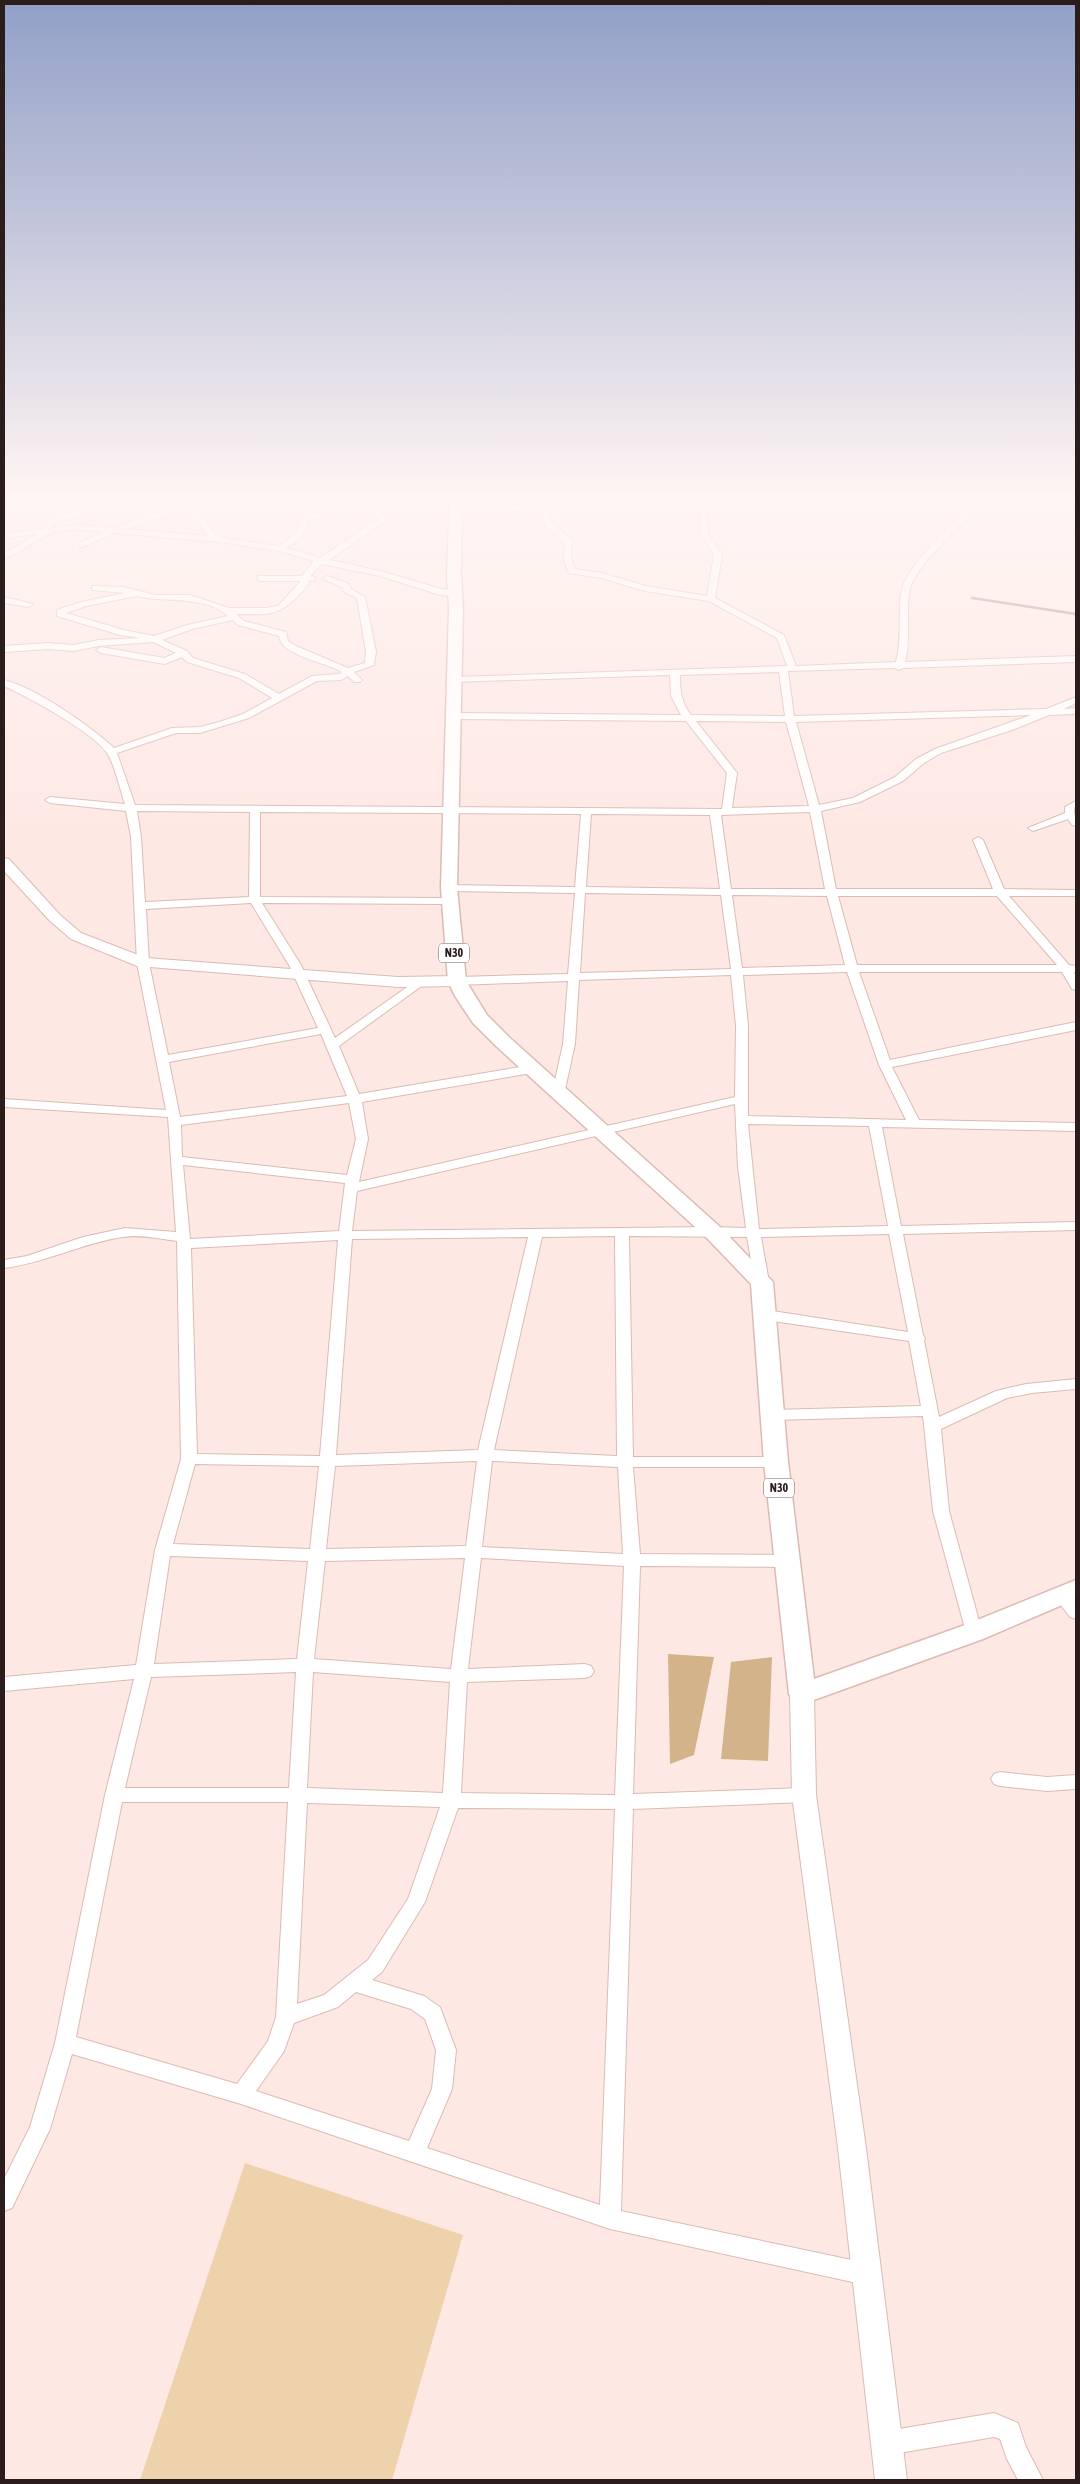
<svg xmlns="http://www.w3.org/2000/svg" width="1080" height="2484" viewBox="0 0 1080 2484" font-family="'Asap Condensed',sans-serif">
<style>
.green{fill:#eed2ac}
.forest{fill:#d2b38a}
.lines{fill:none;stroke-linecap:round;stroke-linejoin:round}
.stream{stroke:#ae7f96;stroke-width:2.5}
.street-casing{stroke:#dcbab3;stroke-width:2}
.secondary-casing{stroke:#dcbab3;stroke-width:2}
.primary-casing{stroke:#dcbab3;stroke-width:3}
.street{fill:#fff;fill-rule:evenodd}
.secondary{fill:#fff;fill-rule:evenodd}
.primary{fill:#fff;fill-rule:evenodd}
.labels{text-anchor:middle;stroke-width:4;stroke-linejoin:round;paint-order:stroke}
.shield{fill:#fff;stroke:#6a615f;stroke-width:1}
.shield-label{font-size:12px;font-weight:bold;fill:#2a1d1b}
</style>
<rect width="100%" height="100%" fill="#fee8e4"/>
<polygon class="green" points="245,2163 463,2235 392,2480 140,2480"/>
<g class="forest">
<polygon points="668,1654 714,1657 694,1755 670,1764"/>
<polygon points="772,1657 768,1761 721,1759 731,1662"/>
</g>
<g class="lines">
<polyline class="stream" points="972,598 1076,614"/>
<g class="street-casing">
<g id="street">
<path d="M130,494H143L56,523L51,528L80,525L113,528L184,504L200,495L204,497L194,505L214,533L222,538L279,546L295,534L305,511L281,494H291L312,508L311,515L327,505L324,494H332L334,503L368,506L388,516L386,521L329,560L381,571L441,589L456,590L460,593L456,596L440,595L380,576L322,564L310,576L315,577V581H309C307,588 302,592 297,597C276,618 264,614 236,614L244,621L286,632L288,641L296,646L348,668L365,663L366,652L357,598L344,592L342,587L323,579L327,576L349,584L351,589L365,597L376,652L374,665L354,672L362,680L360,682H354L348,676L341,680L317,681L249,718L200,733H176L117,753L135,805L722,809L727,773L686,721L452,719L447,716L452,713L681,715L671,696L670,675L451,682V678L454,677L787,666L777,638L709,601L645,591L601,578L569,573L563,558L565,543L546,527L542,518L532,510L455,514L451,512L455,510L526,505L513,494H522L537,505L549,515L553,524L572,540L571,558L575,569L602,573L646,586L707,596L714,555L700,533V494H708V533L722,555L715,598L784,635L796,666L896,662C902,639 898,617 901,594C904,565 963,514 984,494H993C972,518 914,562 909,593C906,617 911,639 905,662L1076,656V662L903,668L899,670L895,668L788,671L794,716L1046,709L1076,697V703L1064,709L1076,708V714L1049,715L1012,730L941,753L924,763L903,781L860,802L821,811L836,889H993L973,840L978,837L983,840L1004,889L1076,890V896H1009L1069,965L1076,966V972H1074L1076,977V990L1072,989L1062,972H859L890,1060L1076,1022V1030L892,1067L919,1120L1076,1123V1131L882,1127L901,1226L1076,1222V1230L903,1234L923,1335L925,1338L924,1340L939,1417L996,1391L1026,1384L1076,1379V1389L1032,1393L1007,1398L941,1429L949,1511L982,1632L980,1636L974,1638L968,1636L966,1632L933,1511L923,1416L773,1420L768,1419L765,1415L768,1411L773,1410L921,1406L909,1341L766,1320L759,1315L766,1310L908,1332L889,1234L761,1237L769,1282L762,1286L755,1282L747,1237L629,1236L633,1457H776L781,1458L784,1462L781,1466L776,1467H633L640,1554L788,1555L794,1557L796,1561L794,1565L788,1567L640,1566L633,1794L804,1788L810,1790L813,1795L810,1800L804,1802L633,1809L621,2211L866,2263L874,2266L877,2274L874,2282L866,2285L610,2229L241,2104L72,2054L50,2129L12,2208L4,2211V2179L30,2127L55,2043L105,1795L134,1679L4,1691V1677L136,1665L155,1550L181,1459L177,1241C160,1239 140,1234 123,1237C82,1243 45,1263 4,1268V1260L27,1256L83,1237L125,1228L176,1232L168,1117L4,1107V1099L166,1110L137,963L131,837L126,811L50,803L45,800L50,797L125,804C120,790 115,765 107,753C93,732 28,697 4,686V680C36,688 89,725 114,748L172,728L200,727L219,722L243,714L272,698L239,678L187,662L182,657L165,664L101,653L96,650L101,647L164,658L176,653L153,642L99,646L73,651L48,649L4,652V646L48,643L73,645L99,640L140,638L120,635L57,616V610L81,602L125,593L92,590V586L124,587L155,595H190L229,608H266L278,606L301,581H261L258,580V576H302L314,561L280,551L220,542L115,533L83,547H80V543L104,532C88,530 69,528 53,533C35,538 22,554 4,558V553L38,534L4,538V534L43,529L50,519ZM333,507L363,510L380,517L320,558L287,548L301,537L309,521L322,516ZM188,508L208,536L126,529ZM137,596C165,603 206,595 228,616L187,625L154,636L124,630L66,613L86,606ZM233,620L238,625L279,636C281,656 326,662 342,672L339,674L312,676L279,694L245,674L193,658L187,651L162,640L192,629ZM779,672L785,716L691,715C681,702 680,691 680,675ZM1031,715L935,749L916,759L895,777L853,798L819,805L796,722ZM696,721L786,722L809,806L732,808L737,773ZM137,811L250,812L249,897L145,902L141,837ZM260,812L581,814L575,887L449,885L444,888L449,891L575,893L568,974L457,977L451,981L457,985L568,981L563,1044L552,1094L558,1098L564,1094L575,1044L579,980L731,975L736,1026L735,1097L359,1182L368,1139L362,1102L532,1073L538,1069L532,1065L359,1094L339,1046L427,982L421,978L417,980L335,1038L301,965L262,903L449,904L455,901L449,898L260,897ZM810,812L825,889H731L721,815ZM591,814L710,815L720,889L586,887ZM585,893L721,895L731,969L580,973ZM732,895L827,896L845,965L742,968ZM838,896H997L1057,965H857ZM251,903L289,965L318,1028L168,1055L149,963L146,909ZM847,972L879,1065L906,1120L748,1116V1026L743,975ZM321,1034L347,1096L180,1117L169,1062ZM349,1103L356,1139L347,1175L182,1157L181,1125ZM735,1104L738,1167L746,1228L712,1227L352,1231L357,1191ZM748,1124L869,1126L888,1226L759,1229ZM183,1165L345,1183L339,1231L190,1239ZM615,1236L617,1456L494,1450L542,1237ZM528,1237L478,1450L336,1455L352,1239ZM338,1240L320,1456L197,1454L191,1248ZM477,1461L466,1546L326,1549L335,1466ZM492,1461L618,1467L623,1554L482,1547ZM195,1464L319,1466L310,1549L173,1544ZM170,1556L308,1561L297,1659L154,1664ZM465,1558L451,1669L314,1659L325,1561ZM481,1558L624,1566L615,1795L461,1793L467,1682L585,1678L591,1676L594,1671L591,1666L585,1664L468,1669ZM296,1672L289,1788H125L151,1677ZM313,1672L450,1682L443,1793L307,1788ZM122,1802H288L276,2017L268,2041L237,2084L76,2037ZM307,1803L440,1807L408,1899L368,1960L324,1995L297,2004ZM458,1808L615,1809L600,2205L427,2148L452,2089L456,2050L440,2007L424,1996L372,1980L382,1972L425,1902ZM356,1992L411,2009L425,2019L436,2050L432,2089L409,2141L256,2091L284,2051L294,2023L338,2007Z"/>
<polygon points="1040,494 1055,494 1076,500 1076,504"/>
<polygon points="4,597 33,604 29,607 4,603"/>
<polygon points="1076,801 1074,810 1076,826 1072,825 1068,819 1033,831 1028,828 1065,813 1065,807"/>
<polygon points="1061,1589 1067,1591 1076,1602 1076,1619 1070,1617 1053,1595 1055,1591"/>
<polygon points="1000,1772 1047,1777 1076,1775 1076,1789 1047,1791 1000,1786 994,1784 991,1779 994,1774"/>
<polygon points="994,2413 1018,2423 1026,2447 1043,2480 1018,2480 1007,2459 1000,2439 994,2437 887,2455 879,2451 875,2443 879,2435 887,2431"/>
</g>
</g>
<g class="secondary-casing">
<g id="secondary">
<polygon points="4,858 9,859 60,915 81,933 146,958 398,977 457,976 465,981 457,986 398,987 137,966 71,939 50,921 4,871"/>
<polygon points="802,1685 810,1688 814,1694 816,1795 866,2148 907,2480 875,2480 838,2148 792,1795 790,1694 794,1688"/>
</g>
</g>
<g class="primary-casing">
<polygon id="primary" points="450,494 462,494 461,575 463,609 457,888 466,981 487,1015 510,1038 719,1226 773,1282 788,1462 814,1679 965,1625 1076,1580 1076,1599 983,1639 811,1701 802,1704 793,1701 789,1694 764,1462 751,1284 705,1236 496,1046 473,1023 455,996 448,981 441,888 449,609 447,575"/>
</g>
<use href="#street" class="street"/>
<use href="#secondary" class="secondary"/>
<use href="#primary" class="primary"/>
</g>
<linearGradient id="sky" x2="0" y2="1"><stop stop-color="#919fc7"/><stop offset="0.59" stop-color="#fff5f3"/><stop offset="1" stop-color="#fff5f3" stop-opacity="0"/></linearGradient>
<rect width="1080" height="842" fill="url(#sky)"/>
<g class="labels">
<g class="shield">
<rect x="439" y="943.5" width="30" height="19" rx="4"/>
<rect x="764" y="1478.5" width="30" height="19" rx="4"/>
</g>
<g class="shield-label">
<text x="454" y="957">N30</text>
<text x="779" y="1492">N30</text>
</g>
</g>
<rect width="1080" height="2484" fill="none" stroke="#2a1d1b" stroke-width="10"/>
</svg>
